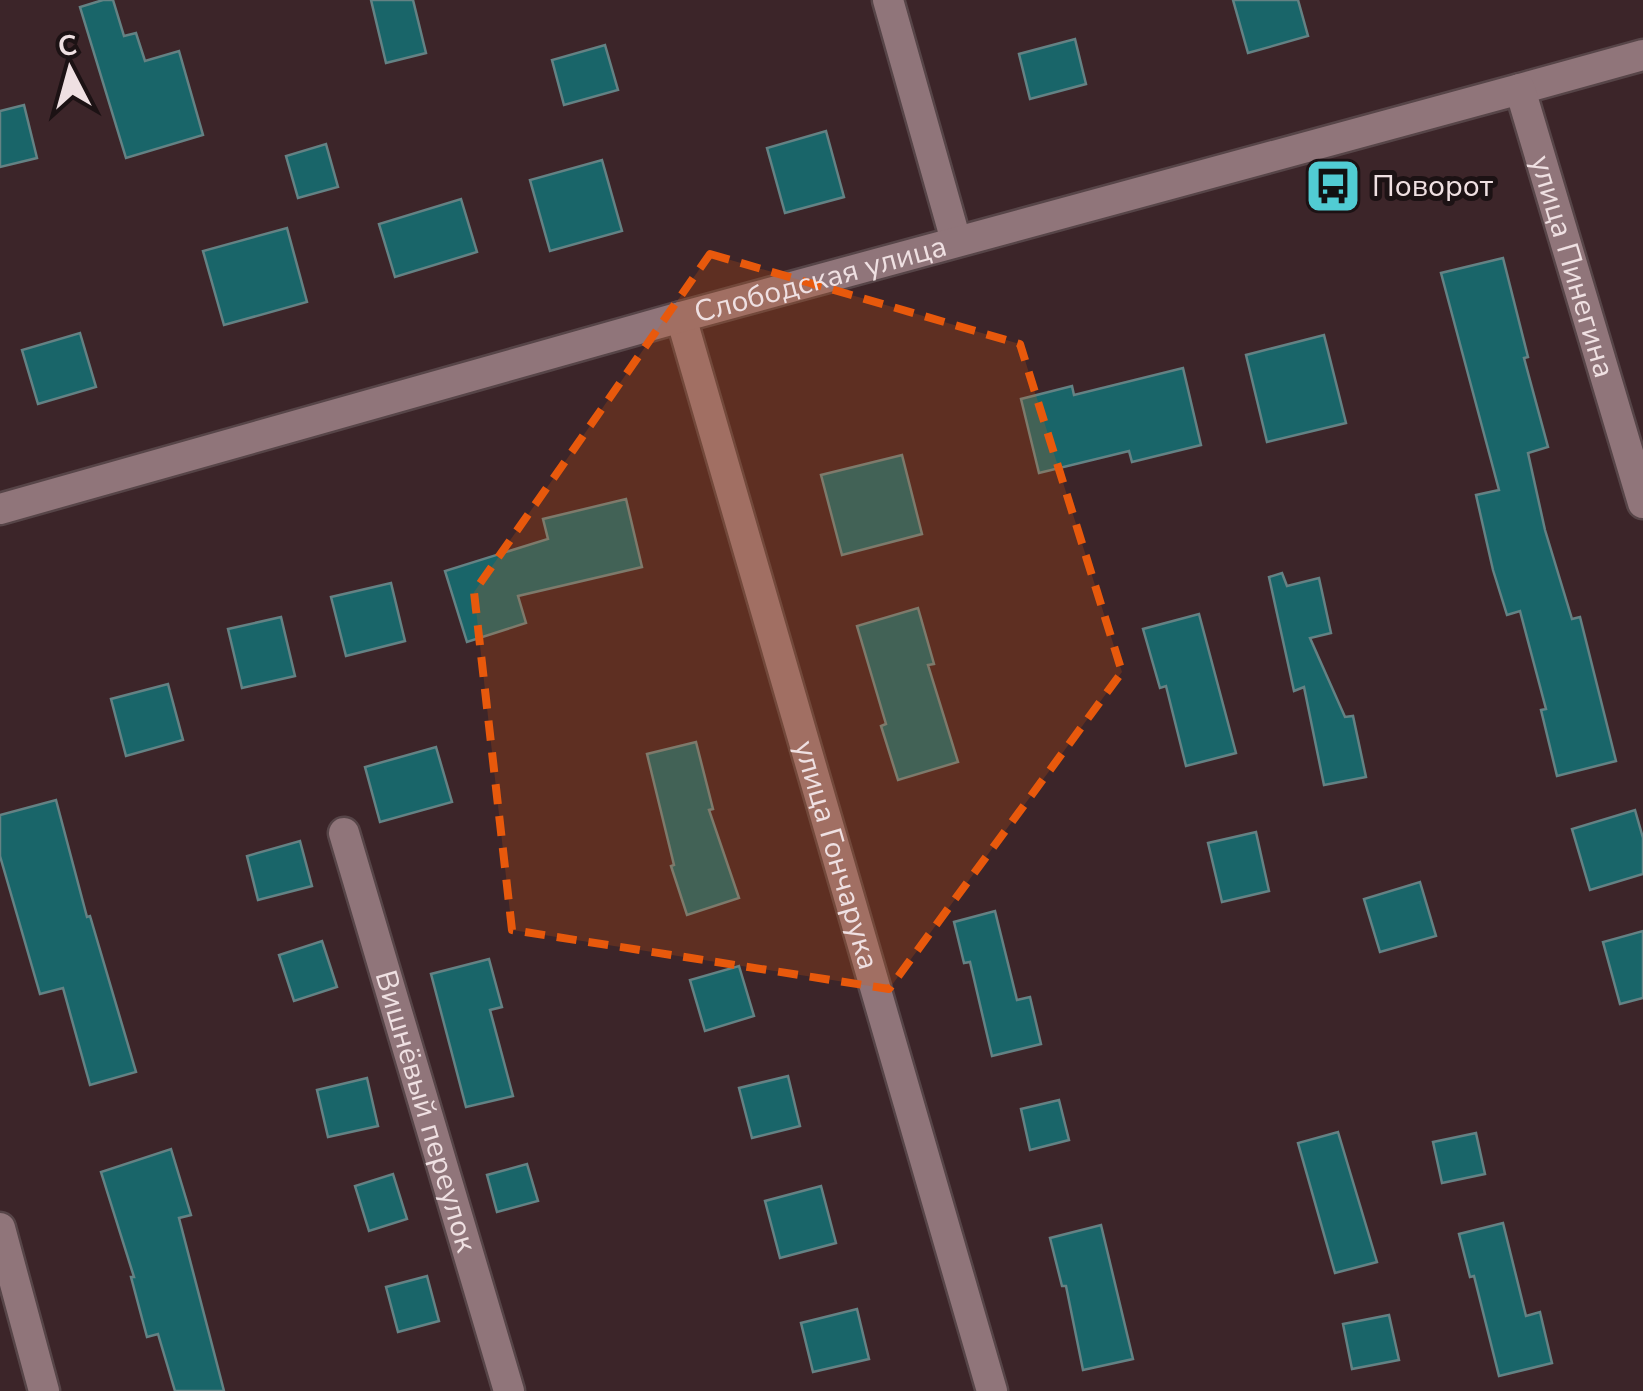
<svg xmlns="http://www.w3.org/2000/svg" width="1643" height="1391" viewBox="0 0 1643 1391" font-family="'Nunito Sans',sans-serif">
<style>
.building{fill:#196569;stroke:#648284;stroke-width:2.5}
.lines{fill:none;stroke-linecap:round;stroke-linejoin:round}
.minor-casing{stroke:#574548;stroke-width:35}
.tertiary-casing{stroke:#574548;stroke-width:35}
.minor{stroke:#90757a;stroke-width:30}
.tertiary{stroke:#90757a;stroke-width:30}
.marked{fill:#e8590c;fill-opacity:0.2;stroke:#e8590c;stroke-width:8;stroke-dasharray:20 12;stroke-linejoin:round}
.labels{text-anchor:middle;stroke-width:10;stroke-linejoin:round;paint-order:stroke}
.poi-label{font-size:30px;fill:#efe0e2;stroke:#1c1214;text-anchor:start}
.street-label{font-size:30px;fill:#efe0e2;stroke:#1c1214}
</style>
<rect width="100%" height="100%" fill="#3c2529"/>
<g class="building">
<polygon points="103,0 113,0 124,36 136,33 145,61 179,51 203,135 126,158 80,7"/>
<polygon points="371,0 413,0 426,53 386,63"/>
<polygon points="1233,0 1298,0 1308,36 1248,53"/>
<polygon points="1075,39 1086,84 1030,99 1019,54"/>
<polygon points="605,45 618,90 564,105 552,60"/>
<polygon points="24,105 37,158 0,167 0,111"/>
<polygon points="826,131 844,197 785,213 767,148"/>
<polygon points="326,144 338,187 298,198 286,156"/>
<polygon points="602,160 622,231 550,251 530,180"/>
<polygon points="461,199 477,252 395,277 379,224"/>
<polygon points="287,228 307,302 224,325 203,251"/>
<polygon points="1503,258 1528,357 1524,358 1548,447 1528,453 1545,530 1572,619 1580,617 1616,761 1557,776 1541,710 1546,709 1520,611 1507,615 1493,570 1476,495 1499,490 1441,273"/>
<polygon points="80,333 96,387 38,404 22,350"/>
<polygon points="1324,335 1346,423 1267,442 1246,355"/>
<polygon points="1183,368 1201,445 1132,462 1129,451 1039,473 1021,399 1072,386 1074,395"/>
<polygon points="902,455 922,534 842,555 821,475"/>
<polygon points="626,499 642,567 518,596 526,623 467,642 445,571 548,539 543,519"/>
<polygon points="1282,573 1287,586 1319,578 1331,633 1310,638 1345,717 1353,716 1366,777 1324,785 1304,687 1294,691 1269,577"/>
<polygon points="391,583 405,641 346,656 331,597"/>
<polygon points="918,608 934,664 928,665 958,762 898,780 881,726 886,724 857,626"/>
<polygon points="1199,614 1236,753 1186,766 1166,686 1160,688 1143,629"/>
<polygon points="281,617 295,676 242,688 228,629"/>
<polygon points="168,684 183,740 126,756 111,699"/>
<polygon points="696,742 713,809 709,810 739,898 687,915 671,866 674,865 647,754"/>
<polygon points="436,747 452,802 380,822 365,767"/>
<polygon points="56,800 87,917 90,916 136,1072 90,1085 63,988 40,994 0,856 0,815"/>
<polygon points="1635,810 1643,838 1643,874 1590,890 1572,829"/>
<polygon points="1256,832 1269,891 1222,902 1208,843"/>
<polygon points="300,841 312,886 258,900 247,856"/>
<polygon points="1420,882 1436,936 1380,952 1364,899"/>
<polygon points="995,911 1017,1000 1030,997 1041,1044 992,1056 970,962 964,963 954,922"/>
<polygon points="1643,931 1643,998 1620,1004 1603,942"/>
<polygon points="322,941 337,987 294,1001 279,955"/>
<polygon points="489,959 502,1007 490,1010 513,1096 466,1107 431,974"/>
<polygon points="739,966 754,1016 705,1031 690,980"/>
<polygon points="788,1076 800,1126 752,1138 739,1088"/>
<polygon points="367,1078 378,1126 328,1137 317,1090"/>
<polygon points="1059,1100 1069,1140 1030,1150 1021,1109"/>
<polygon points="1338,1132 1377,1262 1335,1273 1298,1143"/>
<polygon points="1476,1133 1485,1174 1442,1183 1433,1142"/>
<polygon points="171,1149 191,1215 179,1218 224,1391 175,1391 158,1334 147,1337 131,1277 134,1277 101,1172"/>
<polygon points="527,1164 538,1201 497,1212 487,1175"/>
<polygon points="393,1174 407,1219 369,1231 355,1186"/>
<polygon points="821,1186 836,1243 780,1258 765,1201"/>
<polygon points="1503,1223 1526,1316 1540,1312 1552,1363 1499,1376 1474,1276 1470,1277 1459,1234"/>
<polygon points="1101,1225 1133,1359 1083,1370 1066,1286 1062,1286 1050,1238"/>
<polygon points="427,1276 439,1321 398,1332 386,1287"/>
<polygon points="857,1309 869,1359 813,1372 801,1323"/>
<polygon points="1389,1315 1399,1360 1352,1369 1343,1324"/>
</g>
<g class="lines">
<g class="minor-casing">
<g id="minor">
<polyline points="888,0 956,241"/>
<polyline points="1520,89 1643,55"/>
<path id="s1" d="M681,317L992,1391"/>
<path id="s2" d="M344,833L509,1391"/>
<polyline points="0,1228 44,1391"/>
</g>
</g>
<g class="tertiary-casing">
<g id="tertiary">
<path id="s3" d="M0,509L681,317L1520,89L1643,503"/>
</g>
</g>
<use href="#minor" class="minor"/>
<use href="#tertiary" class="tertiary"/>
</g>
<path class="marked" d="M710,254L1020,344L1122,672L889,989L512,930L474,592Z"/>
<defs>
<g id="bus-square" transform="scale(2.875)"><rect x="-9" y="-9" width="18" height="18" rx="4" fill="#51ccd3" stroke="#1c1214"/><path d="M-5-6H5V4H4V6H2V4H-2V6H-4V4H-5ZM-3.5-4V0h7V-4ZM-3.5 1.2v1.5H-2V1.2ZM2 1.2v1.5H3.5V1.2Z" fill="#111"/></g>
</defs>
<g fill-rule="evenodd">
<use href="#bus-square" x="1333" y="186"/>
</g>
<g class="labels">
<g class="poi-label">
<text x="1372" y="196">Поворот</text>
</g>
<g class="street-label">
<text dy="10" stroke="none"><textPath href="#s3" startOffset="1762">улица Пинегина</textPath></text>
<text dy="10" stroke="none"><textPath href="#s3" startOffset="852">Слободская улица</textPath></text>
<text dy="10" stroke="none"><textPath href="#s1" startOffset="560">улица Гончарука</textPath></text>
<text dy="10" stroke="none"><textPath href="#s2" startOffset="290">Вишнёвый переулок</textPath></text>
</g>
</g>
<g transform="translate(70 70) rotate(354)" stroke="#1c1214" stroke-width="8" paint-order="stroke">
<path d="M0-8L18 38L0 25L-18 38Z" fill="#efe0e2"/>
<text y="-15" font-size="28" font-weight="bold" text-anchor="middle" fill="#efe0e2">С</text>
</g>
</svg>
